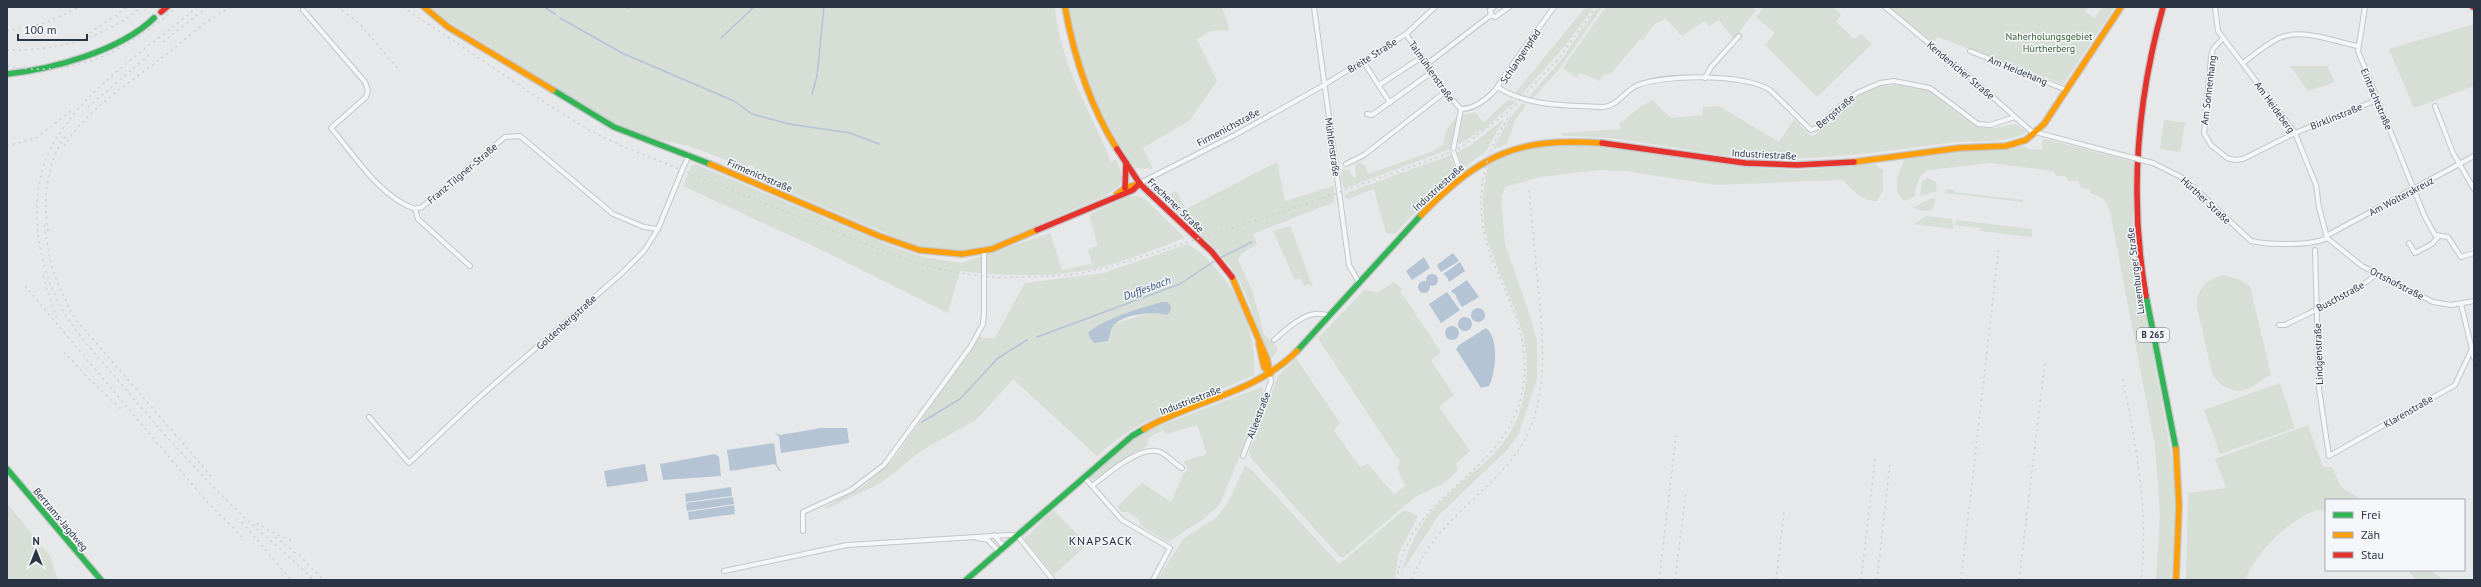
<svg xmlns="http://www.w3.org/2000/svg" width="2481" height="587" viewBox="0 0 2481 587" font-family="'PT Sans',sans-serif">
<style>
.green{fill:#d6ded6;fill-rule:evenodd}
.water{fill:#b4c4d5}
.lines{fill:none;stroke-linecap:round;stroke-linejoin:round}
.stream{stroke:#b4c4d5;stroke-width:1.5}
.street-casing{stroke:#c4c6c8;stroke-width:6}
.fast-casing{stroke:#c4c6c8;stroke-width:8}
.slow-casing{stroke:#c4c6c8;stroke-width:8}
.jam-casing{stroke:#c4c6c8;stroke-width:8}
.street{stroke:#f5f6f7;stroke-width:4}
.fast{stroke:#30b455;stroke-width:5.5}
.slow{stroke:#ff9f0a;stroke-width:5.5}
.jam{stroke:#e5322d;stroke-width:5.5}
.rail{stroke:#cecfd2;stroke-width:1.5;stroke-dasharray:2 4;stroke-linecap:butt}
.street-bridge-casing{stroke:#c4c6c8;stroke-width:6;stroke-linecap:butt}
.street-bridge{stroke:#f5f6f7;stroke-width:4}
.labels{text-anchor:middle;stroke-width:3;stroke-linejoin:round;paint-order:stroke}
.shield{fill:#f4f6f9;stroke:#676e7b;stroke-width:1}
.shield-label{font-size:9px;font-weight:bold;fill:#2b3445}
.park-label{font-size:10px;fill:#3f6138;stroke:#f4f6f9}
.street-label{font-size:10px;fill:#2b3445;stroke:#f4f6f9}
.water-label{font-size:11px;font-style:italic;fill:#34527a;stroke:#f4f6f9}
.quarter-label{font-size:12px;letter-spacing:1px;fill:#1d2536;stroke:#f4f6f9}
</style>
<rect width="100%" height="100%" fill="#e6e8ea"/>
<g class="green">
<path d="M430,7H1055C1059,63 1091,111 1111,162L1116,159C1125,182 1124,185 1103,197L991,245L952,251L914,245L746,174L729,165L752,173L755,166L748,165L747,168L689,146L649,138L610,121L443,18Z"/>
<path d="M1067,7H1222L1230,30L1211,31L1197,39L1217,81L1190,120L1143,148L1153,169L1135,168C1101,121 1077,64 1067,7Z"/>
<polygon points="1586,7 1594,7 1564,47 1521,95 1515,93"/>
<polygon points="1598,7 1602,7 1560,68 1532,99 1529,97 1561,60"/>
<polygon points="1606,7 1752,7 1756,10 1734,39 1719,20 1709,26 1705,21 1682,36 1666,19 1654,24 1643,40 1641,38 1611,74 1604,74 1600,81 1581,73 1576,77 1563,68"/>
<polygon points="1765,7 1833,7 1841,15 1836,22 1854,39 1861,34 1872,44 1817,97 1765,45 1775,33 1756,17"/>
<polygon points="2088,7 2085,12 2095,18 2102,7 2115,7 2063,84 1938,37 1933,43 1890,8"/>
<polygon points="2474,24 2474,86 2414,108 2389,49"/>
<polygon points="2290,66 2327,66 2335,82 2308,91"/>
<path d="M1893,85L1917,86L1927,90L1976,127L1995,128L2016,124L2027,132C2004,145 1972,140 1947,143C1878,152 1810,163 1740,157C1681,151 1622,135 1563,136L1562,133L1621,129L1619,124L1640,107L1652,100L1671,118L1702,115L1703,107L1719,106L1779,142L1794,119L1810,135H1815L1861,93L1879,86Z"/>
<polygon points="1508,100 1516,101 1484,129 1458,145 1463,115 1476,112 1483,123"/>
<polygon points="1523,103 1526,105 1515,120 1507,144 1493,149 1509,119"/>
<polygon points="1457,117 1450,149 1344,189 1341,178 1343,169 1349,171 1354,178 1356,177 1355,164 1360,163 1365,166 1368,174 1431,152 1443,145 1447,129"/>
<polygon points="1504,119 1485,152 1466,166 1462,165 1457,152 1471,145"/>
<polygon points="2164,120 2185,123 2180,152 2160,149"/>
<path d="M2045,139L2134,162L2133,220L2135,254L2175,476V529L2171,580H2156L2160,514L2155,446L2110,211L2104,199L2090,193V189L2081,188L2078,181H2069L2065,176H2057L2053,171L1991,163L1929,170C1917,176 1917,184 1915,196L1904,201L1897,193V178L1905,158L1961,150L2024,146L2029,149L2042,150V141Z"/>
<path d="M1584,144L1758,168L1802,170L1874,164L1883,170V190L1877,201C1862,201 1852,190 1843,180L1716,185L1626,171L1600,170L1540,177L1505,187L1501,197L1505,244L1531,319L1537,341V379L1518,435L1507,450L1438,516L1401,573C1408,551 1417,528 1432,511C1471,466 1515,456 1525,389C1534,327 1504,295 1488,241C1480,215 1482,188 1489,163C1521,148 1550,145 1584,144Z"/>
<polygon points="1451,155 1456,172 1394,234 1386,233 1374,189 1348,199 1344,196 1349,192"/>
<path d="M1277,162L1285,201L1334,186V202L1253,234L1257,244L1241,254L1238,260L1252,290L1264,334L1277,347V351L1272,358C1257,334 1253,307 1240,282C1222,249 1188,224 1161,198L1176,191L1186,209Z"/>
<path d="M695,164L888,245L923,257L961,263L1050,233L1062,270L1092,264L1088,249L1098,246L1089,215L1127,196H1137L1144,198L1185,238C1157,248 1127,261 1098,268C1052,278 1006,276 960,271L948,313L826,252L683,186L691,167Z"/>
<polygon points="1928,178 1936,182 1937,191 1920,196 1922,181"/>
<polygon points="1947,189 1954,190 1955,192 2023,200 2023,202 1944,193"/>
<polygon points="1932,198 1936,199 1932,210 1924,211 1912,208"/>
<polygon points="1926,216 1952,219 1953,229 1914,224"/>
<polygon points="1956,220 2032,229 2032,237 1980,231 1980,228 1955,225"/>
<polygon points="1290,226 1313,287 1309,284 1304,286 1301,278 1295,280 1273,231"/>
<path d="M1188,244C1230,271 1258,325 1254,375L1141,424L1120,437L1097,456L1013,379L977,419L921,451L881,483L826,509L825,507L865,485L893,460L980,337L994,339L1025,283L1104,273ZM1171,306L1168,315L1153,312L1116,323L1112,327L1108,341L1090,338L1088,331L1127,313Z"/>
<path d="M2224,275L2240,280L2250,286L2271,375C2263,378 2260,383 2252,387C2236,396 2220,388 2212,373L2197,307C2196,289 2208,278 2224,275Z"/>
<polygon points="1394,282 1402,289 1400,291 1441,352 1431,361 1454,395 1439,407 1470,451 1456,464 1458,470 1444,483 1415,497 1344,557 1340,557 1250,457 1249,451 1278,376 1296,358 1340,423 1334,431 1360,467 1368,464 1394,495 1405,486 1397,467 1400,462 1318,338 1365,289 1377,293"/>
<polygon points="2280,383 2295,428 2220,454 2204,410"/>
<polygon points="1262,387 1264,396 1220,504 1205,518 1168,542 1140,525 1139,519 1128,512 1122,512 1117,507 1142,483 1171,502 1183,475 1188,469 1184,461 1207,454 1197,425 1166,434 1163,430 1148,438 1147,446 1094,480 1089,477 1133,439 1153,428"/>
<path d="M2308,425L2323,467H2332L2341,487L2362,500H2326V512L2321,510H2316C2286,522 2258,550 2245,580H2186L2188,493L2226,488L2215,459Z"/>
<polygon points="1245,466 1252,470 1338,563 1341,563 1402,512 1405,510 1418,516 1398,555 1395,580 1157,580 1184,538 1216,518 1227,505"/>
<polygon points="7,504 50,556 58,580 7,580"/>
<polygon points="1053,510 1087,544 1054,575 1024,539"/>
<polygon points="2408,570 2430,570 2444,580 2416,580"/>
</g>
<g class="water">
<polygon points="1453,253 1459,261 1441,272 1437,266 1438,264"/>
<polygon points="1424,257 1430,268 1412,280 1406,271"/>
<polygon points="1460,262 1465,271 1449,282 1447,277 1443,274"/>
<circle cx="1432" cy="280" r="6"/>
<polygon points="1467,280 1479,297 1462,307 1458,301 1459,299 1457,300 1456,295 1451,291"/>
<circle cx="1424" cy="287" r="6"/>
<polygon points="1447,292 1460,310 1441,323 1429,304"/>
<path d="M1162,302H1167L1171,306L1170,312L1167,315C1154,311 1122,314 1113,326C1110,330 1110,336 1108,341L1094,343L1090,338L1088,332C1109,317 1138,309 1162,302Z"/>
<circle cx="1478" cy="315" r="7"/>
<circle cx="1465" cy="324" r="7"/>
<circle cx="1452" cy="333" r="7"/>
<path d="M1486,328C1499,337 1496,373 1489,386L1481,388L1456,349L1459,345Z"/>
<polygon points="821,428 847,428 849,443 781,453 779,437 775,433 780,435"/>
<polygon points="774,443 777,465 781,471 779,471 775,464 730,471 727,450"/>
<polygon points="715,454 719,457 721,476 663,480 660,464"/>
<polygon points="645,464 648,481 607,487 604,471"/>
<polygon points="731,487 732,496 686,502 685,494"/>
<polygon points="733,497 734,504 687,511 686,503"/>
<polygon points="734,505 735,514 689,520 688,512"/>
</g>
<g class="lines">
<g class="stream">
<polyline points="544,7 555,14"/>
<polyline points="628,8 631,7"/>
<polyline points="560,18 622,53 734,101 752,114 789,124 850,133 879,144"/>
<polyline points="721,38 754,7"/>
<polyline points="812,94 817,76 824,7"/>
<polyline points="1220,258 1252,242"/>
<polyline points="1037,337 1180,284 1216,260"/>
<polyline points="922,422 960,399 998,358 1027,340"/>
</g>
<g class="street-casing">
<g id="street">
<polyline points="1314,7 1349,265 1359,283"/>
<polyline points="1885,7 1978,84 2031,131 2122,155"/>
<polyline points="2215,7 2218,31 2295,133 2316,185 2319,207 2327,238"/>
<polyline points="2365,7 2358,51 2425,217 2435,235 2448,237 2461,257 2474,253"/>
<path d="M303,10L365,82L368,90L366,97L331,128C355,156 379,196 415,209L422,207L505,137L520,136L613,214L644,227L658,229"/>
<polyline points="1491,15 1495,17 1509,7"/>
<polyline points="1491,15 1490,10 1494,7"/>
<polyline points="1406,34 1445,92 1461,109"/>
<polyline points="2223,38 2213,49 2211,57 2204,133 2211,145 2227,158 2235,160 2243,159 2295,133 2377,100"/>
<polyline points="1970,51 2066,90"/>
<polyline points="1363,61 1390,103"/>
<path d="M2243,63C2254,55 2266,44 2279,38C2303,28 2333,41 2357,46"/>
<polyline points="1427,64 1491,15"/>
<polyline points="1705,78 1711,67 1739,36"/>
<polyline points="1379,85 1422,57"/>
<path d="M1499,88C1530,107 1567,105 1603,107C1618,106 1624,91 1638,85C1667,74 1744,74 1770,90L1811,130L1821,126L1834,111L1857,93L1880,83L1894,81L1930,88L1978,124L1990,125L2015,117"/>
<polyline points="2435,106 2453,153 2474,189"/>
<path d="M1461,109C1477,109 1496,93 1502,79L1554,7"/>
<polyline points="1461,109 1453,151 1462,176"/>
<polyline points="1367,114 1372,115 1432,72"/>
<path d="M2153,163L2185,179L2251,241C2268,245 2312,246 2327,238"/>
<polyline points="1346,164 1364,155 1445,92"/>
<polyline points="683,168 689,155"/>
<polyline points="1140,183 1235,135 1324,85 1406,34 1435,7"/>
<polyline points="415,209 418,219 470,266"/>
<polyline points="2328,235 2474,156"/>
<polyline points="2327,238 2362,266 2433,302 2451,305 2474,301"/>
<polyline points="2409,243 2415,253 2432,244 2438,237"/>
<polyline points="2315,250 2319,389 2329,456 2455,385 2471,351"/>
<polyline points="2461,304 2474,358"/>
<path d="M2279,325H2285C2306,314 2364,290 2376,273"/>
<path d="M1274,340C1289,327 1309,307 1329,316"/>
<polyline points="369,417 409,463 476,400 621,274 644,251 658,229 681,173"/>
<polyline points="1243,456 1271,382 1270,374"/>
<polyline points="1084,477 1122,520 1170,548 1153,580"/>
<path d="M1092,486C1106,475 1141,444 1160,452C1168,455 1174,464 1182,468"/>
<polyline points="803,531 803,512 851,490 884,465 971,346 983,324 984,313 984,251"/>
<polyline points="994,535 1004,547"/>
<polyline points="977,538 988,540 999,552"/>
<polyline points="724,571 847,545 1009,535 1017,535 1053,580"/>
</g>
</g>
<g class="fast-casing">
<g id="fast">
<path d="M7,74C53,69 120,51 154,18"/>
<polyline points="553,90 614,127 710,164"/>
<polyline points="2146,296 2176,449"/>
<polyline points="1297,351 1421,215"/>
<polyline points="7,469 101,580"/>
<polyline points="966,580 1132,436 1144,429"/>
</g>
</g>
<g class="slow-casing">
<g id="slow">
<polyline points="424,7 448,27 553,90"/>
<path d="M1065,7C1074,57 1090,106 1117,149"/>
<polyline points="1854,162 1959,148 2006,146 2026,140 2044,124 2121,7"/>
<polyline points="710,164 879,236 919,250 962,254 992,249 1037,230"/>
<polyline points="1117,194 1125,188 1138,184"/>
<path d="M1421,215C1480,155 1516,137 1602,143"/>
<polyline points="1232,277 1267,359 1270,374"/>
<polyline points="1259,344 1264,367 1270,374"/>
<path d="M1144,429C1195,400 1254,394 1297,351"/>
<polyline points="2176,449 2179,506 2176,580"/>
</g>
</g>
<g class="jam-casing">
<g id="jam">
<polyline points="2473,7 2474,7"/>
<polyline points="161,12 167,7"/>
<polyline points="1602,143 1745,163 1797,165 1854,162"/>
<polyline points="1117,149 1140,184 1212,252 1232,277"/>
<polyline points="1125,188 1126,163"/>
<polyline points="1037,230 1133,190 1140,183"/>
<path d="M2146,296C2129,199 2137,101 2163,7"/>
</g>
</g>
<use href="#street" class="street"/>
<use href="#fast" class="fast"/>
<use href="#slow" class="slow"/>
<use href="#jam" class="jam"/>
<g class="rail">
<path d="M197,7C149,48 90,84 56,139C26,187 34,258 61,307C76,334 98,357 118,380C157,427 197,472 241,514C264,537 291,556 313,580"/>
<polyline points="337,7 359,23 400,71"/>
<polyline points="403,7 550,106 589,130 622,146 896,256 930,267 966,274 1001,278 1071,275 1109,267 1292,209 1444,155 1463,146 1509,111 1559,58 1596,7"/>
<polyline points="7,31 45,23 80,7"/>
<polyline points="90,33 127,7"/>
<polyline points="163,42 207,7"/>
<path d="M7,50C58,51 102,39 142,7"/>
<path d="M7,66C77,79 125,51 177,7"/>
<polyline points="88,107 149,55"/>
<polyline points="7,146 36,138 72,110"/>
<path d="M64,146C88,108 131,82 167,54C187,38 207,19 231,7"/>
<polyline points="44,225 52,269 72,315 211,476"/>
<path d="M48,231C43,199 46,164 65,137"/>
<polyline points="43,276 57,319"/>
<polyline points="25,286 208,503 245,540"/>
<polyline points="64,352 89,379 121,409"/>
<path d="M2123,379C2136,446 2149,512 2141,580"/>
<polyline points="242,522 291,580"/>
<polyline points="257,523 275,534 291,540"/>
<polyline points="275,537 301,557 324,580"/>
<path d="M1397,580C1408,490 1508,477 1523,388C1530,344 1513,307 1496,269C1472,216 1477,161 1511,114"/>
<path d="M1412,580C1429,531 1476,501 1508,464C1551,415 1544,347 1538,287C1535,254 1532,222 1529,190"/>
<polyline points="1659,580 1676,436"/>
<polyline points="1675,580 1686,492"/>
<polyline points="1776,580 1784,512"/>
<polyline points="1861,580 1875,459"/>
<polyline points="1877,580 1890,463"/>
<polyline points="1961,580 1999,246"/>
<polyline points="2019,580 2045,362"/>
</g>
<g class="street-bridge-casing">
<g id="street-bridge">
<polyline points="2122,155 2153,163"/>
<polyline points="681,173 683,168"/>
</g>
</g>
<use href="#street-bridge" class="street-bridge"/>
</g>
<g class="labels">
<rect class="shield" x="2137" y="328" width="32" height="14" rx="3"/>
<g class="shield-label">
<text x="2153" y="338">B 265</text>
</g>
<g class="park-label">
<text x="2049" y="40">Naherholungsgebiet<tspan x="2049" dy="12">Hürtherberg</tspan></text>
</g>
<g class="street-label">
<text transform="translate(1372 55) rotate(-32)" y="4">Breite Straße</text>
<text transform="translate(1520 56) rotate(-56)" y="4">Schlangenpfad</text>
<text transform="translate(1961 70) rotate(40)" y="4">Kendenicher Straße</text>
<text transform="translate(2018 70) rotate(22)" y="4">Am Heidehang</text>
<text transform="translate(1432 71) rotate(55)" y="4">Talmühlenstraße</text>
<text transform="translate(2208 90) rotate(-83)" y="4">Am Sonnenhang</text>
<text transform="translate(2377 99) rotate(67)" y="4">Eintrachtstraße</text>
<text transform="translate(2275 107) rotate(54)" y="4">Am Heideberg</text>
<text transform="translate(1835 111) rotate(-40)" y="4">Bergstraße</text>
<text transform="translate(2336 116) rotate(-22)" y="4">Birklinstraße</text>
<text transform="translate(1228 127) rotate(-28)" y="4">Firmenichstraße</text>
<text transform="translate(1333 147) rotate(82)" y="4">Mühlenstraße</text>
<text transform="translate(1764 154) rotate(3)" y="4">Industriestraße</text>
<text transform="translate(462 173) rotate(-40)" y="4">Franz-Tilgner-Straße</text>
<text transform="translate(760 175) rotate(23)" y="4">Firmenichstraße</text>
<text transform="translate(1438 187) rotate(-42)" y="4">Industriestraße</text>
<text transform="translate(2401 196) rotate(-28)" y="4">Am Wolterskreuz</text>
<text transform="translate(2206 200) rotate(43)" y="4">Hürther Straße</text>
<text transform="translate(1176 205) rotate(44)" y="4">Frechener Straße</text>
<text transform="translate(2135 271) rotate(-97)" y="4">Luxemburger Straße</text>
<text transform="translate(2397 283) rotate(27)" y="4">Ortshofstraße</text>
<text transform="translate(2340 296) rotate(-28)" y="4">Buschstraße</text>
<text transform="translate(566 322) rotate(-42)" y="4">Goldenbergstraße</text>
<text transform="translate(2318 354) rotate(-92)" y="4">Lindgenstraße</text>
<text transform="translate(1190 400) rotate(-21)" y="4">Industriestraße</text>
<text transform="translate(2408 411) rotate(-30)" y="4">Klarenstraße</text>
<text transform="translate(1258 415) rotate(-69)" y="4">Alleestraße</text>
<text transform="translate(61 519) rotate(50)" y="4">Bertrams-Jagdweg</text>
</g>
<g class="water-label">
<text transform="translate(1147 288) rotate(-20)" y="4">Duffesbach</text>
</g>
<g class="quarter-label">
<text x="1101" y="545">KNAPSACK</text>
</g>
</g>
<rect width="2481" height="587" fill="none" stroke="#2b3445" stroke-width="16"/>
<rect x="2325" y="499" width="140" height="72" fill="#f4f6f9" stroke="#a4a8b1"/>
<rect x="2333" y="512" width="20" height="6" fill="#30b455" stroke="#a4a8b1"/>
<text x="2361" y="519" font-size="12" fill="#2b3445">Frei</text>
<rect x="2333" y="532" width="20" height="6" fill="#ff9f0a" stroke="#a4a8b1"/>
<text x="2361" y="539" font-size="12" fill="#2b3445">Zäh</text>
<rect x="2333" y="552" width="20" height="6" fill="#e5322d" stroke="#a4a8b1"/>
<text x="2361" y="559" font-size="12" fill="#2b3445">Stau</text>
<g transform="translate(36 551)" stroke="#f4f6f9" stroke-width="3" paint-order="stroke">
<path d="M0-3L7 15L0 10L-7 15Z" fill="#2b3445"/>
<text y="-6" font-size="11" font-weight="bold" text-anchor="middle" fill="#2b3445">N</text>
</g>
<path d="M18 34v6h69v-6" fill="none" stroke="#2b3445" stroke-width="2"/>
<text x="24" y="34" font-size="12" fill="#2b3445" stroke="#f4f6f9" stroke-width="3" paint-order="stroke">100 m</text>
</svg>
